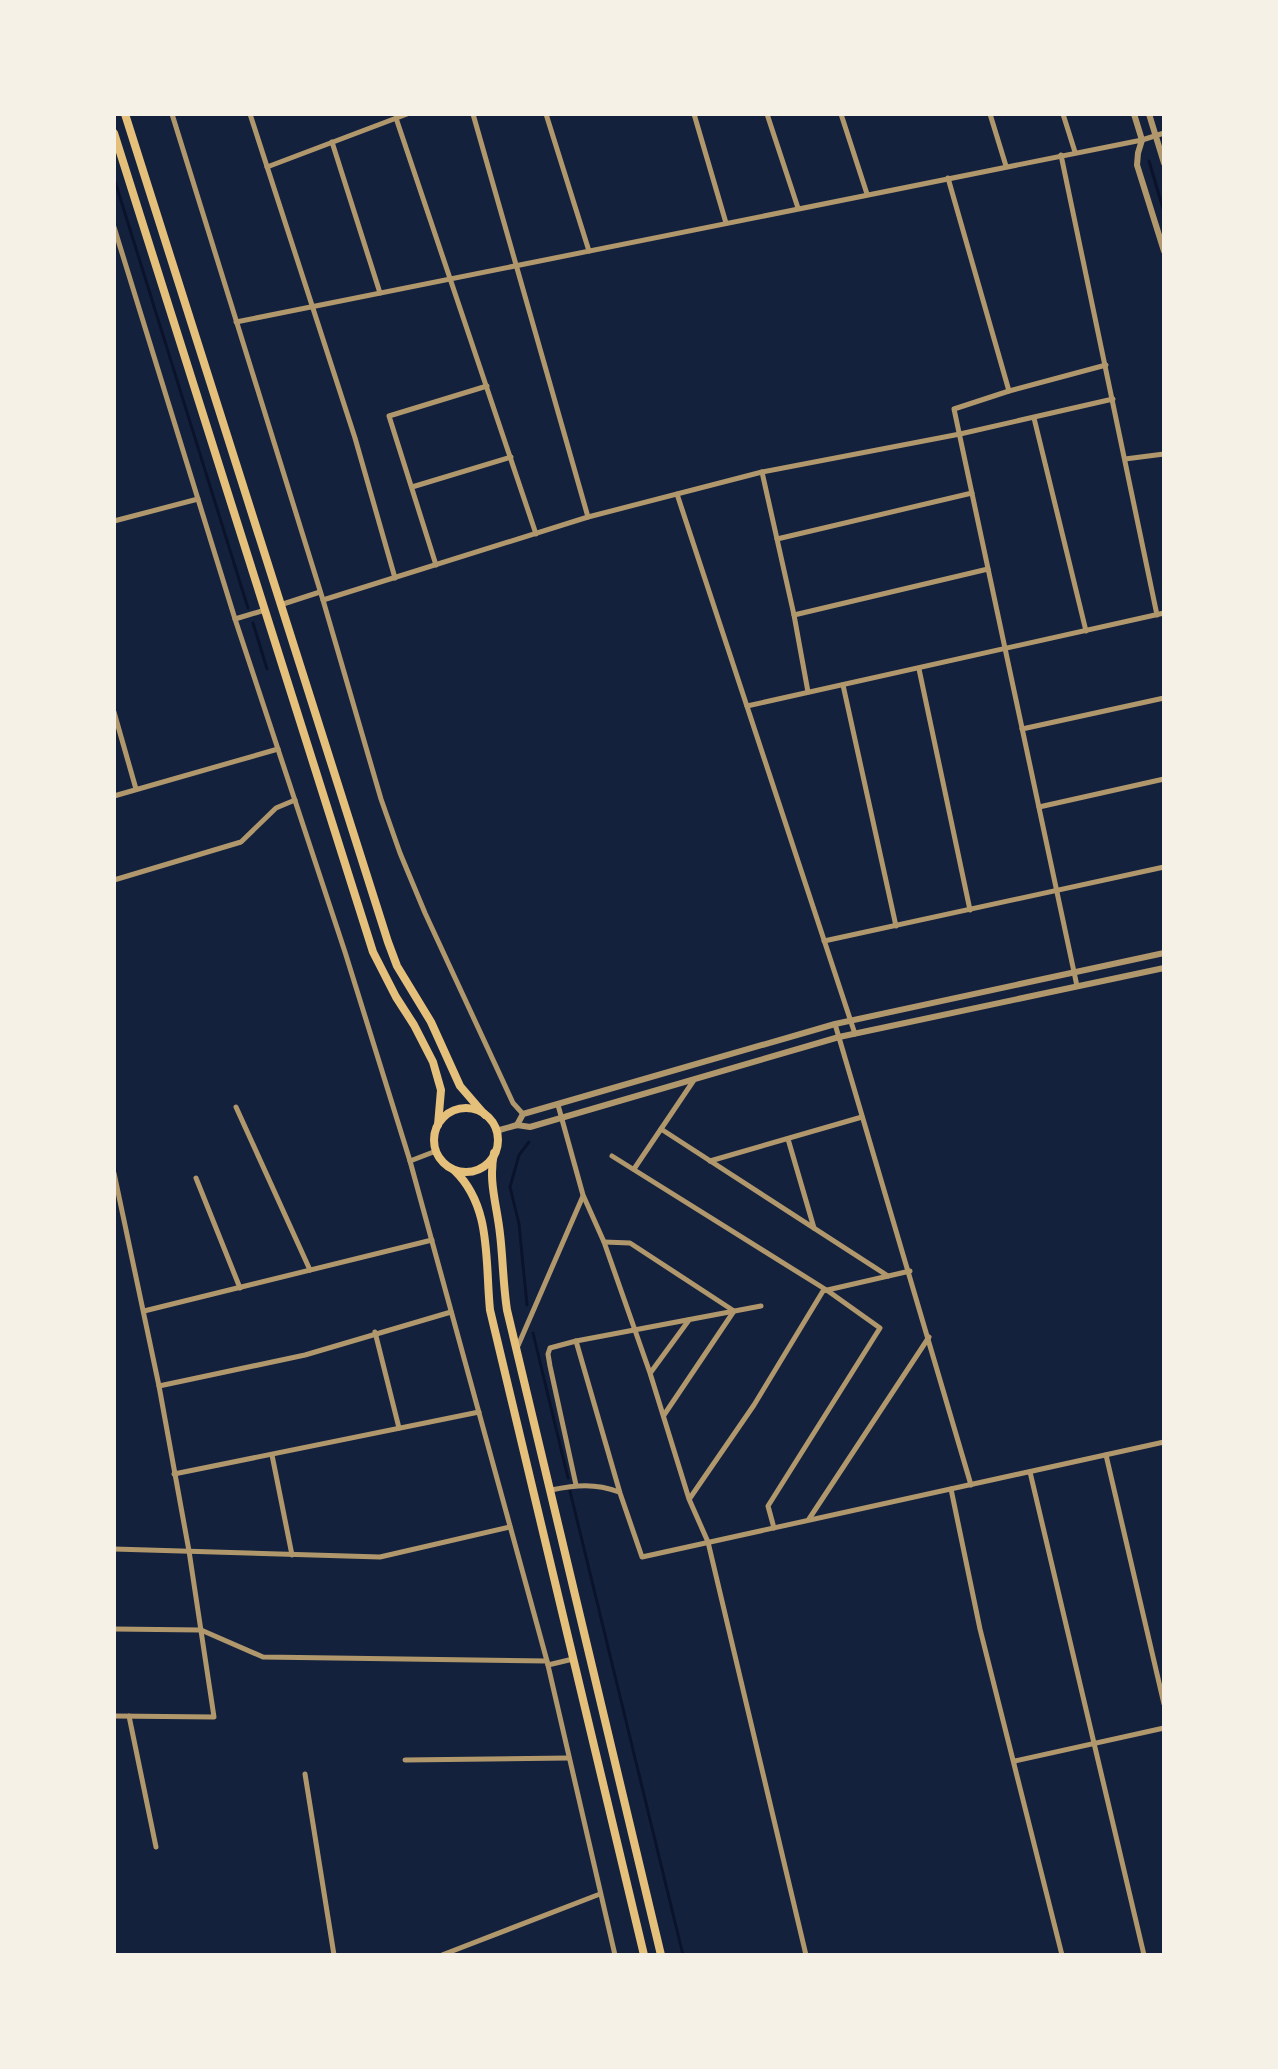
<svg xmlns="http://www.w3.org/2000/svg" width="1278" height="2069" viewBox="0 0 1278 2069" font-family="'Noto Sans',sans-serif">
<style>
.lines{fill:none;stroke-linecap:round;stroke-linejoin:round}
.stream{stroke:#0b132b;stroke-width:3}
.minor{stroke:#b1986c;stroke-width:5}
.tertiary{stroke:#b1986c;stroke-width:6}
.trunk{stroke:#e5c07b;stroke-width:8}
</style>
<rect width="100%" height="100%" fill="#14213d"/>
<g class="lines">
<g class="stream">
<polyline points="1149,161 1164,212"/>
<polyline points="114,178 248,608"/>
<polyline points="253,623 267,669"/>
<polyline points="527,1305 519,1224 510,1187 519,1155 529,1142"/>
<polyline points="533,1333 568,1478"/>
<polyline points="570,1491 683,1955"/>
</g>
<g class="minor">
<polyline points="172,114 323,600 381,799 400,853 425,913 513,1103 523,1114"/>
<polyline points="250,114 355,438 395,578"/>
<polyline points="473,114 588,517"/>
<polyline points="546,114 589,251"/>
<polyline points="694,114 726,223"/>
<polyline points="767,114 798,208"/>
<polyline points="841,114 867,194"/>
<polyline points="990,114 1006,166"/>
<polyline points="1063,114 1075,152"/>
<polyline points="396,118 536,534"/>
<polyline points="332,142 380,293"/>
<polyline points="1061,155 1157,615"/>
<polyline points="267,167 407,114"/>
<polyline points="948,178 1009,391"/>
<polyline points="114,227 235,619 345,952 410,1161 547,1661 615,1955"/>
<polyline points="236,322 1142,140 1164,133"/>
<polyline points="1034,418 1086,631"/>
<polyline points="1125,459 1164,454"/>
<polyline points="762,472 794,615 808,692"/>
<polyline points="412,487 511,457"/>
<polyline points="677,494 855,1034"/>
<polyline points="114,521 198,499"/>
<polyline points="777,539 972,493"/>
<polyline points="436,565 389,416 487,386"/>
<polyline points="323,600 588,517 762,472 960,434 1113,399"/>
<polyline points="280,605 320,592"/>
<polyline points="794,615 988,569"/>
<polyline points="235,619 265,610"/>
<polyline points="919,669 970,910"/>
<polyline points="843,685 896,926"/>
<polyline points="747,706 1164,613"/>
<polyline points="114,712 136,789"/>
<polyline points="1022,729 1164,698"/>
<polyline points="114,796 278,749"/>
<polyline points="1039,807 1164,779"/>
<polyline points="114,880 241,842 276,808 295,800"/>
<polyline points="824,941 1164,867"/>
<polyline points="1077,986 954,409 1009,391 1106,365"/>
<polyline points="835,1024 971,1485"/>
<polyline points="558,1105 583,1195 604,1242 650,1373 689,1499 708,1542 806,1955"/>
<polyline points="236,1107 310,1270"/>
<polyline points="661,1129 888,1276"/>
<polyline points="788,1139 814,1228"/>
<polyline points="612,1156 828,1291 880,1328 768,1506 774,1528"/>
<polyline points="410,1161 436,1151"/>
<polyline points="710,1161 862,1117"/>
<polyline points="634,1169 694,1080"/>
<polyline points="114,1173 159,1386 189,1551 214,1717 114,1716"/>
<polyline points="196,1178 240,1288"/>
<polyline points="604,1242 630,1243 734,1311 664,1415"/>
<polyline points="144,1311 432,1240"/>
<polyline points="375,1332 399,1428"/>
<polyline points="576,1341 620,1493 642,1557 1164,1442"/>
<polyline points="517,1348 583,1196"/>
<polyline points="651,1372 689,1320"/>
<polyline points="159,1386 305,1355 451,1312"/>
<polyline points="272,1455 292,1555"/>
<polyline points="1106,1455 1164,1704"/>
<polyline points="1030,1472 1144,1955"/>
<polyline points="174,1474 479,1412"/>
<polyline points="576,1485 550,1366 548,1354 550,1348 576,1341 761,1306"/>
<polyline points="951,1489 980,1629 1062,1955"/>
<path d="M551,1490C576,1485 595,1483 619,1492"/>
<polyline points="690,1498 754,1405 823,1291 910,1271"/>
<polyline points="809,1519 929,1337"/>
<polyline points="114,1549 380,1557 510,1527"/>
<polyline points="114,1629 201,1630 263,1657 547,1661"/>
<polyline points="548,1665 573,1659"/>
<polyline points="129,1716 156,1847"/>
<polyline points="405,1760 569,1758"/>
<polyline points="1015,1761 1164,1728"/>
<polyline points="305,1774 334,1955"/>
<polyline points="442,1955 600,1894"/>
</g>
<g class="tertiary">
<polyline points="1134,114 1142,140 1138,153 1137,165 1164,251"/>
<polyline points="1149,114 1164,163"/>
<polyline points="517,1125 523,1114 835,1024 1164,953"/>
<polyline points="496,1131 517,1125 530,1127 839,1037 1164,968"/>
</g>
<g class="trunk">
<polyline points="125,114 388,942 397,966 431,1022 460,1086 485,1115"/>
<polyline points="114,133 373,952 396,997 414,1025 433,1062 441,1090 438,1125"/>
<circle cx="466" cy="1140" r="32"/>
<path d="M494,1153C488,1182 497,1205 500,1234C503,1259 503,1284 507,1310L661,1955"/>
<path d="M454,1170C492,1206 485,1261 490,1310L644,1955"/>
</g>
</g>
<rect width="1278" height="2069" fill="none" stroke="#f6f1e7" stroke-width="232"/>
</svg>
